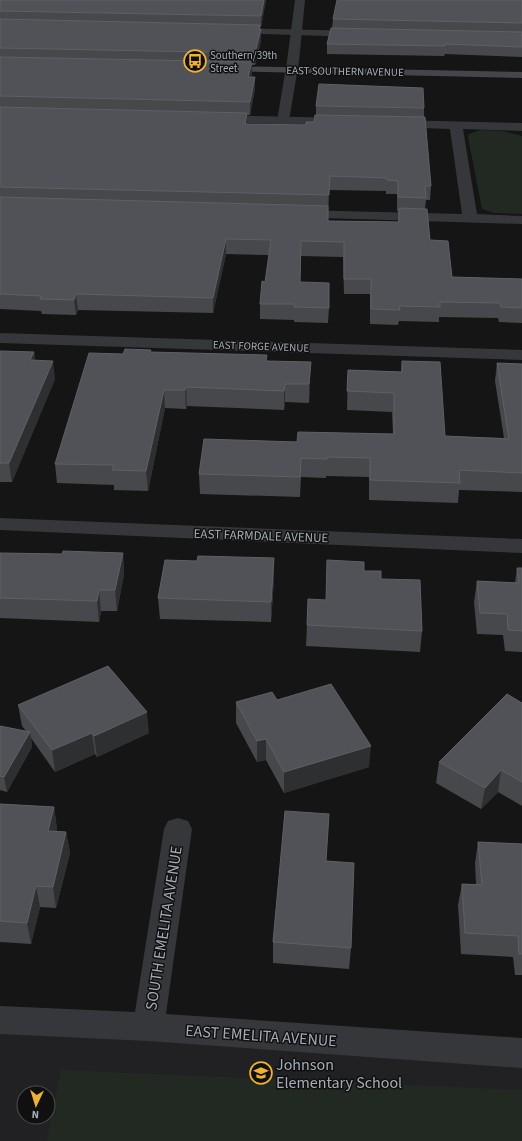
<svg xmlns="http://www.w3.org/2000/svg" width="522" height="1141" viewBox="0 0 522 1141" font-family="'Source Sans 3',sans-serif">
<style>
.built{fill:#212123;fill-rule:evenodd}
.green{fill:#212922}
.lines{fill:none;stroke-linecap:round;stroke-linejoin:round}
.minor{fill:#36373b;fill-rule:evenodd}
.tertiary{fill:#36373b;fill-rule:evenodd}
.secondary{fill:#44464b;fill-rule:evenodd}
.wall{fill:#46484b;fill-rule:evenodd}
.shaded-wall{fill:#2e2f31}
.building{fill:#515257;stroke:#5e6066}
.labels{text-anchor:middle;stroke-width:3;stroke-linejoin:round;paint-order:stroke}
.far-poi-label{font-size:11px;fill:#a7acb6;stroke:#101011;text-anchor:start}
.far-street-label{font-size:11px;fill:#a7acb6;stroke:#101011}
.street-label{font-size:13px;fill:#a7acb6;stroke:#101011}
.near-street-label{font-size:16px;fill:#a7acb6;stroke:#101011}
.near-poi-label{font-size:16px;fill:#a7acb6;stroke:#101011;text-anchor:start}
</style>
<rect width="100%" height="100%" fill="#151516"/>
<path class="built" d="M0,1020L522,1053V1141H0ZM24,1093H48V1117H24Z"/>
<g class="green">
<polygon points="481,130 503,131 522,136 522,214 494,213 482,209 468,137 469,134"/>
<polygon points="61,1070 522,1090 522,1141 47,1141"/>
</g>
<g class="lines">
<g class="minor">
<polygon points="231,28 359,31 364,34 359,37 227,33 226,31 227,29"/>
<polygon points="217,115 343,118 347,119 349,122 347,125 343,126 213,122 211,119 213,116"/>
<polygon points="397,120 522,123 522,131 463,129 477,214 522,216 522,224 292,217 290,214 292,211 297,210 462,214 450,129 393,127 391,124 393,121"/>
<polygon points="0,333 522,350 522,360 0,343"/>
<polygon points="0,518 522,539 522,553 0,530"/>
<polygon points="178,818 188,821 192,829 166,1014 522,1038 522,1068 148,1041 0,1034 0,1006 135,1012 164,829 168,821"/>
</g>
<polygon class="tertiary" points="295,0 305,0 299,61 289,121 287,124 279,124 277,121 287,61"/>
<polygon class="secondary" points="223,66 522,72 522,78 219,71 217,69 219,67"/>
</g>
<g class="wall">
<path d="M0,0H266L261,27H260L261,41L255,65H252V74L251,77L255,89L250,115H247V124L306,125L314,122L316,115V106L424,108V117L431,186L430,200H426L425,209L430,240L452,277L522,279V323L499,322L498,318L439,317V322L399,321L398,325L370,324V294H344L343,257L301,256L300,282L329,308L328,323L294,322V320L260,319V304L265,282L269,255L226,254L213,313L78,310L76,315L42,314L41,311L0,309ZM329,190L386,191V194H397V211H398V222L328,221Z"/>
<polygon points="522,0 522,57 445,54 444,56 327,54 327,44 332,28 333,19"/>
<polygon points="151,350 151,352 267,361 310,381 309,403 285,402 284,410 187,406 186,409 165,408 148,491 114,490 114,485 57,483 55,464 123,354"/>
<polygon points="0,351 34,352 35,360 55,379 12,482 0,482"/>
<polygon points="402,361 445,436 504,438 495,381 497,363 522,364 522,492 459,490 458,503 369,500 369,477 326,476 326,478 301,477 300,497 200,494 199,474 297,442 393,434 392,412 347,410 348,370 401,372"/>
<polygon points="0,553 62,554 123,553 124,574 117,611 101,611 99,622 0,618"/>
<polygon points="274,558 274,578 271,622 160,619 158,598 197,561"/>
<polygon points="517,568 522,568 522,652 505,651 503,635 477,634 474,602 477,581 515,583"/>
<polygon points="364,571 381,579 422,631 420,652 306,646 307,625 326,600"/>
<polygon points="277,700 369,767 284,793 266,760 257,762 236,723 236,702"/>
<polygon points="522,703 522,806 498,792 481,809 436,783 439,762"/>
<polygon points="18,705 149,733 97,757 95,754 55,772 31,738 32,747 7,792 0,790 0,726 26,731 22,726"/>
<polygon points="0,804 54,807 57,829 56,831 66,832 70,853 56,908 40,907 31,944 0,942"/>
<polygon points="478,842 522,844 522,975 515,975 513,957 461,954 458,905 462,884 476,884 475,863"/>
<polygon points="326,861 351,948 349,969 273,963 273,942"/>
</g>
<g class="shaded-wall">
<polygon points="264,0 266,0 261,27 261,16"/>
<polygon points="260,25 260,35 261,29 261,41 255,65 255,53"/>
<polygon points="252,62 252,74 248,89 248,77"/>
<polygon points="255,77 255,89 250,115 250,102"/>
<polygon points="247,113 247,126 245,124"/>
<polygon points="226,239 226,254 213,313 213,298"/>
<polygon points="76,294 78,310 76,315 74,300"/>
<polygon points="34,352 36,370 30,360"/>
<polygon points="53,361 55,379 12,482 9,463"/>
<polygon points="311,362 310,381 309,403 309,384"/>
<polygon points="285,384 285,402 284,410 284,391"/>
<polygon points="186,387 187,406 186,409 185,390"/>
<polygon points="164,390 165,408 148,491 146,471"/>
<polygon points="123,553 124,574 117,611 115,590"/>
<polygon points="274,558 274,578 271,622 271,602"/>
<polygon points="99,590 101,611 99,622 97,601"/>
<polygon points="147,712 149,733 97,757 94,736"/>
<polygon points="30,732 32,747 7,792 4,777"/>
<polygon points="92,733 95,754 55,772 52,750"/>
<polygon points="266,739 266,760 257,762 257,741"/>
<polygon points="371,746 369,767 284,793 284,772"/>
<polygon points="501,770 498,792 481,809 485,788"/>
<polygon points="54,807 57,829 51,852 48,831"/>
<polygon points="66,832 70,853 56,908 53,887"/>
<polygon points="36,886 40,907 31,944 27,923"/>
</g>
<g class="building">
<polygon points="0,0 264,0 261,16 0,11"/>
<polygon points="337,0 522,0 522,23 333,19"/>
<polygon points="0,19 260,25 259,29 261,29 255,53 0,48"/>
<polygon points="331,28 522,32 522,47 445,44 445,46 327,44"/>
<polygon points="0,57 252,62 248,77 255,77 250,102 0,96"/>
<polygon points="319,84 423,88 424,108 316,106"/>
<polygon points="0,107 247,113 245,124 306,125 306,122 314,122 315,115 425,117 431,186 425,186 426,198 398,197 398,181 387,180 387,178 330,176 329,195 0,187"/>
<polygon points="0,197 328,206 328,221 399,222 399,208 427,209 430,240 448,241 452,277 522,279 522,308 501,307 500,303 440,302 440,307 399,306 400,310 371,309 371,279 344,279 344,242 301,241 300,282 329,283 329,308 294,307 294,304 260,304 262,281 265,282 271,240 226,239 213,298 76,294 74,300 40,299 41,296 0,294"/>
<polygon points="125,349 151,350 150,352 267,355 266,361 311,362 309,384 285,384 284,391 186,387 185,390 164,390 146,471 112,470 114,465 55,464 89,353 123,354"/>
<polygon points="0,351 34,352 30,360 53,361 9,463 0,463"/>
<polygon points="402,361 440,362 445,436 509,439 497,363 522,364 522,473 459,470 460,483 370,480 370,458 327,457 327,459 301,458 300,477 199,474 204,439 297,442 298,432 394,434 394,393 347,391 348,370 402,372"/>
<polygon points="63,551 123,553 115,590 99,590 97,601 0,598 0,553 62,554"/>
<polygon points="198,556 274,558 271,602 158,598 165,560 197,561"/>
<polygon points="327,560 364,562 364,571 381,571 381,579 420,580 422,631 307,625 308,599 326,600"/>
<polygon points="517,568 522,568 522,631 508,630 507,614 480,613 477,581 519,583"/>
<polygon points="108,666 147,712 94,736 92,733 52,750 18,705"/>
<polygon points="331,684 371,746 284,772 266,739 257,741 236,702 272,692 277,700"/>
<polygon points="507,694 522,703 522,782 501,770 485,788 439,762"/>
<polygon points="0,726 30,732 4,777 0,776"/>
<polygon points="0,804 54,807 48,831 66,832 53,887 36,886 27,923 0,921"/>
<polygon points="285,811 329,814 326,861 354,863 351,948 273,942"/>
<polygon points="478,842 522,844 522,954 519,954 518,936 465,933 462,884 482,885"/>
</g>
<defs>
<g id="bus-ring" transform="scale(1.15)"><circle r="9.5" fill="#101011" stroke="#eeb035" stroke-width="1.5"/><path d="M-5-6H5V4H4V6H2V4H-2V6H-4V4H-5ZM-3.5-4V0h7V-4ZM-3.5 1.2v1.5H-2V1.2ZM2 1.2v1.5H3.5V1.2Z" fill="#eeb035"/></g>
<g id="school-ring" transform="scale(1.15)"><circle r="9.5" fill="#101011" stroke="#eeb035" stroke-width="1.5"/><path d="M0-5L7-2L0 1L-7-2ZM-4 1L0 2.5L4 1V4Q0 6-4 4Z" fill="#eeb035"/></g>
</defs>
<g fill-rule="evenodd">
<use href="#bus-ring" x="195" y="61"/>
<use href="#school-ring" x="261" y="1073"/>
</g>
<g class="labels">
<g class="far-poi-label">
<text x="210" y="59">Southern/39th<tspan x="210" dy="13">Street</tspan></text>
</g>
<g class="far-street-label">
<text transform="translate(345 71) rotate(1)" y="4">EAST SOUTHERN AVENUE</text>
<text transform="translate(261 346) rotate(2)" y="4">EAST FORGE AVENUE</text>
</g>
<g class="street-label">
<text transform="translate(261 535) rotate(2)" y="5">EAST FARMDALE AVENUE</text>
</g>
<g class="near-street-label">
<text transform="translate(163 928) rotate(-81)" y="6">SOUTH EMELITA AVENUE</text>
<text transform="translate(261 1035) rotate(4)" y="6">EAST EMELITA AVENUE</text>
</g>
<g class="near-poi-label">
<text x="276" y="1070">Johnson<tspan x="276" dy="18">Elementary School</tspan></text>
</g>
</g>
<g transform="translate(36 1105) rotate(184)"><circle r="19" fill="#101011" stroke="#4c4e53"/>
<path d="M0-3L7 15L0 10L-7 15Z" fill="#eeb035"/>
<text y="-6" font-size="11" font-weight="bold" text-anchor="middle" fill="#a7acb6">N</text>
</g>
</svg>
